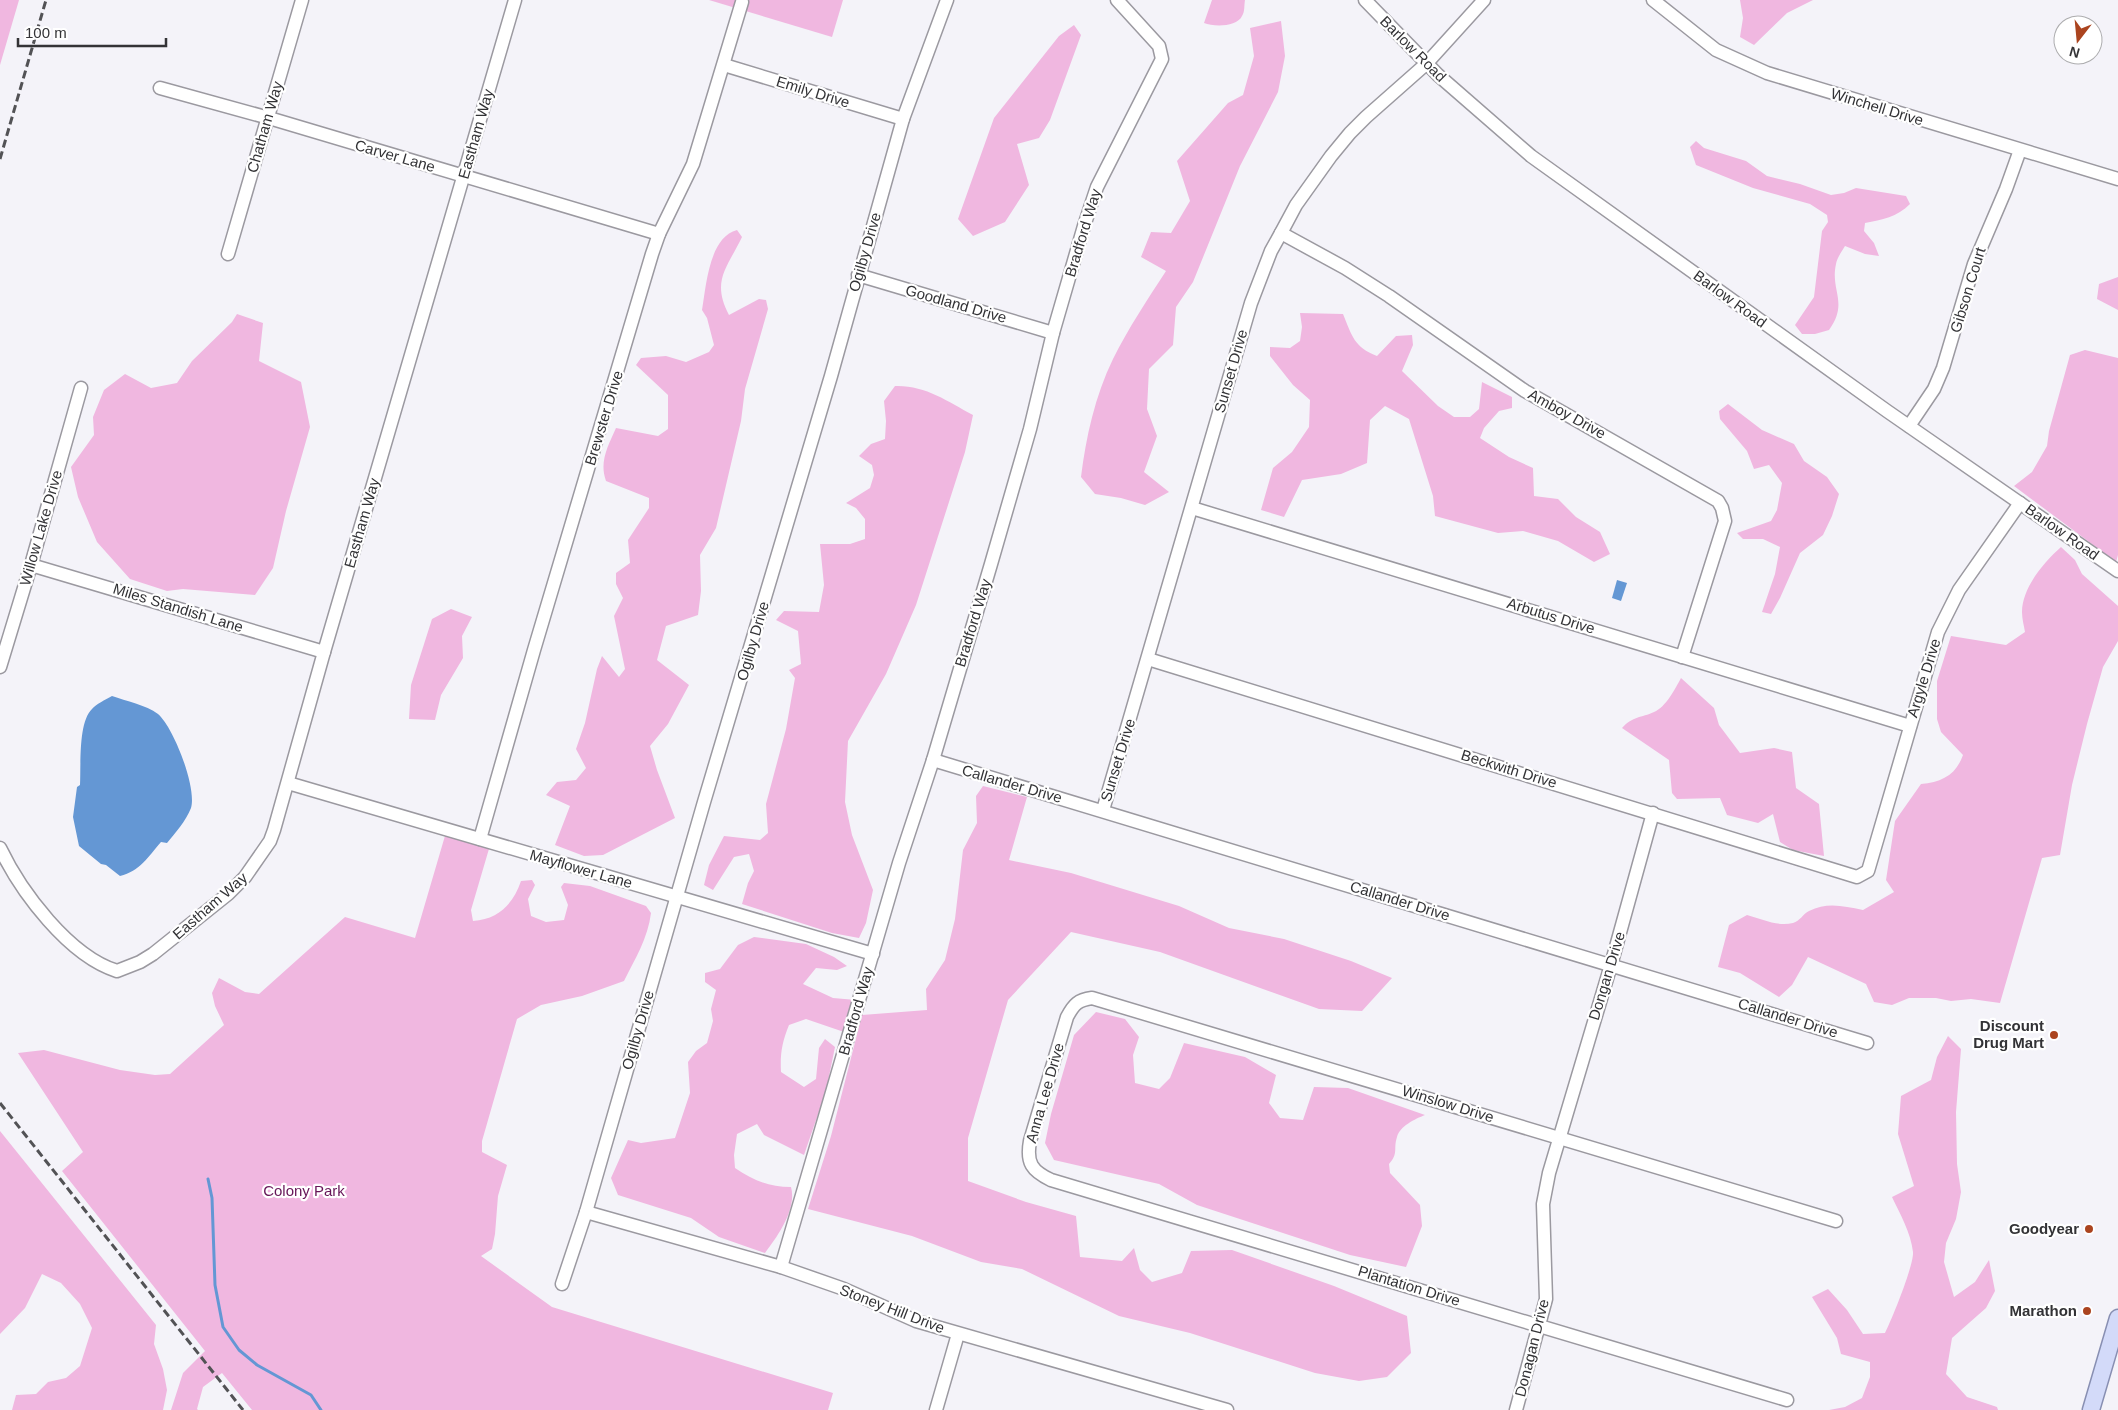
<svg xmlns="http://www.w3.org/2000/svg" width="2118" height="1410" viewBox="0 0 2118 1410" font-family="Arial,sans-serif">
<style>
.green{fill:#f0b7e0}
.water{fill:#6497d4}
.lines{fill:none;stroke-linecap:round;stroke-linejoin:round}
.stream{stroke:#6497d4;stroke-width:3}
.minor-casing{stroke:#9b99a0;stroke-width:15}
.major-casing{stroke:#888fb2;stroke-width:19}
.minor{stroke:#fff;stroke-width:12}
.major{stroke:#d3daf9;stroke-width:16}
.rail{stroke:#525255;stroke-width:3;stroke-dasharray:8 4;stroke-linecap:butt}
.poi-dot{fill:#ab441f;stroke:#fff;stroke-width:2}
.labels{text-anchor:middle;stroke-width:4.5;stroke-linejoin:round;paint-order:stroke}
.street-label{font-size:15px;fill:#333336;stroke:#fff}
.poi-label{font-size:15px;font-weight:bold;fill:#333336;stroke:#fff;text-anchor:end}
.park-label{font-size:15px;fill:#661558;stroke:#fff}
</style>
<rect width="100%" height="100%" fill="#f4f3f9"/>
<g class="green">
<polygon points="0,0 19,0 0,65"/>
<polygon points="709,0 843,0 832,37"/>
<path d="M1212,0H1245C1244,5 1245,12 1242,16C1237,27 1214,27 1204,23Z"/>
<polygon points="1740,0 1813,0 1787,13 1754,45 1740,37 1743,18"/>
<path d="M1281,21L1285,56L1278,92L1240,166L1193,282L1176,307L1173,345L1149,369L1147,409L1157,436L1144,472L1169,492L1145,505L1121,498L1095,494L1081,477C1086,437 1095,396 1113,359C1128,329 1147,300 1166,271L1141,257L1151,232L1171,233L1190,201L1177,161L1228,103L1243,95L1254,56L1250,28Z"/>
<polygon points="1074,25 1081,35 1050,120 1039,138 1017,144 1029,185 1005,222 973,236 958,219 994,118 1059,36"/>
<path d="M1696,141L1704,148L1746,161L1767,176L1800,184L1831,195L1844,193L1856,188L1906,196L1910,204C1897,217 1882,220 1865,223L1864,231L1874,243L1879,256L1865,254L1845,246C1842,251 1837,258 1836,264C1830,291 1849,302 1829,330L1815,334H1802L1795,325L1814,297L1822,231L1828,222L1827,215L1810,204L1753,188L1696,165L1690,147Z"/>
<path d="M737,230L742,237C727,268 711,281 729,315L759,299L766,300L768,309L745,389L741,421L716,528L700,555L701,591L698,615L666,626L657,660L689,685L668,724L650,746L657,770L675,818L603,855L584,856L555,845L570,806L546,795L557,782L576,780L586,768L576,749L585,723L597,669L602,656L619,677L625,669L614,616L623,598L616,584V573L630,563L628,540L649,508V498L606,481C599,462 608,446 616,428L658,436L668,429V395L636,365L641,358L666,356L686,362L709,352L714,345L707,318L702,310C706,287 709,237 737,230Z"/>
<polygon points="2118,277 2118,310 2097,299 2099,284"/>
<path d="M1300,313L1343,314C1352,336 1354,347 1377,356L1396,336L1412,335L1413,345L1402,371L1438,406L1454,417H1470L1479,409L1482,382L1512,397V408L1499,411L1484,428L1480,438L1509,457L1533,468L1534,496L1558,499L1576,517L1600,532L1610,554L1594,562L1558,541L1523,531L1498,533L1435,516L1433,496L1409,419L1385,406L1370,420L1367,463L1341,474L1302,480L1284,517L1261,510L1273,468L1292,452L1309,427L1310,400L1293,385L1270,356V347L1290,348L1300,341L1302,327Z"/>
<polygon points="237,314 263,323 259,361 301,382 310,427 286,511 273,568 255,595 183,589 167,591 130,579 97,542 78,497 71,467 94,435 93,417 104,390 125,374 151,388 177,383 192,361 232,322"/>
<polygon points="2085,350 2118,358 2118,555 2116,562 2014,486 2032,472 2047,446 2049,431 2070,355"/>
<path d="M895,386C925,385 947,401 973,415L965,452L916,605L886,674L848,741L845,802L852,835L873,890L866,923L859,938L832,933L742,904L748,883L754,871L749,854L734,857L713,890L704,885L709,865L724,836L760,840L768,833L766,804L786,729L795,678L789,670L801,664L798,631L776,620L784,611L819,612L824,585L820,544H850L865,539V519L856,508L846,503L870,488L874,475L872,465L859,456L871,444L885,439L886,421L884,401Z"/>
<polygon points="1728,404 1762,430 1794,444 1804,461 1827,477 1839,494 1832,516 1823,535 1800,553 1780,598 1771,614 1762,612 1775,574 1780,547 1763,539 1743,539 1737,533 1771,521 1777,510 1782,483 1769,465 1754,469 1747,451 1720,419 1719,411"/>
<path d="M2061,547L2075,560L2082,574L2118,606V641L2103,667L2087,724L2072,785L2060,855L2042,858L2000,1003L1971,999L1951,1001L1936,998H1909L1892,1005L1874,1002L1866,984L1808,957L1792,985L1779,997L1740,973L1718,967L1729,925L1747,915C1762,919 1778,927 1793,923C1800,921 1803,914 1809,911C1827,902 1843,906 1863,910L1894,892L1886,880L1895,821L1921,784C1942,782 1956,775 1963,755L1941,732L1937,719V681L1951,636L2006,645L2025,632C2024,626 2022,619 2022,612C2022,588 2044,562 2061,547Z"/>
<polygon points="451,609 472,617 462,636 463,658 441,695 435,720 409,719 411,685 432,619"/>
<path d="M1681,678L1714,708L1719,725L1740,753L1774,748L1792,752L1796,788L1819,804L1824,856L1793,850L1780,842L1773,814L1758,823L1727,815L1720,798L1677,799L1672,793L1669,760L1622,728C1633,716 1641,718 1654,712C1666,707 1675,689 1681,678Z"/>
<polygon points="983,786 1027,797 1009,860 1071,873 1179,906 1229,928 1284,939 1351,961 1392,978 1362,1011 1319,1009 1160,952 1071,932 1008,1000 968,1138 968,1181 1026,1202 1076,1216 1080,1257 1122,1261 1134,1248 1140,1270 1152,1282 1182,1273 1191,1251 1232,1250 1334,1286 1407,1316 1411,1353 1387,1377 1359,1381 1315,1373 1190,1333 1119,1316 1022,1269 981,1262 912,1236 808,1209 831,1136 862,1015 927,1010 926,989 945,960 955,919 963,850 977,823 976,796"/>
<path d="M447,829L491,842L471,910L473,921C499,919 513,904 521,881L532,880L535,885L528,899L531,916L546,922L564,920L568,905L561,887L564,883L590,886L646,906L651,913C648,938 635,959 624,981L582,996L541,1005L517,1019L482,1141V1152L507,1165L498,1196L495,1234L492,1249L481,1256L552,1307L833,1393L828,1410H252L222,1373L203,1387L197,1409L198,1410H171L183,1373L205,1351L62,1171L83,1152L18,1053L44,1050L120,1070L155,1075L170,1074L224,1025L215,1006L212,993L219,978L245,992L259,994L345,917L415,938Z"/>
<path d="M754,937L806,944L834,957L847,966L837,970L816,968L803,984L833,998L856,1000L844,1032L806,1019L789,1025C782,1042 780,1054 781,1072L804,1087L816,1079L819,1048L825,1039L835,1047L826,1091L804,1155L764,1135L757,1124L737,1134L734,1155L735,1168C753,1180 768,1187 791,1187C797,1209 778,1236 765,1253L719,1237L691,1218L618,1195L611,1178L628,1140L641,1143L675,1138L690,1093L688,1062L696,1051L707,1043L713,1021L711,1009L716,990L705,982V973L720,969L738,945Z"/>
<path d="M1096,1012L1125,1019L1139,1037L1133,1055L1135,1083L1159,1089L1170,1078L1184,1043L1245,1057L1276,1075L1269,1103L1280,1118L1303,1120L1314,1087L1348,1088L1425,1115C1415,1119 1400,1126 1397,1137C1393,1149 1399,1153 1389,1164L1390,1173L1420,1205L1422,1226L1406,1267L1350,1255L1197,1205L1159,1184L1054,1160L1045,1143L1051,1114L1074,1035Z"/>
<path d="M1948,1036L1961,1049L1956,1112L1957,1164L1961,1192L1956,1219L1946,1243L1944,1262L1954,1297L1975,1282L1989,1260L1995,1291L1986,1308L1952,1338L1946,1374L1967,1397L1997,1407L1998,1410H1829L1845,1407L1862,1398L1870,1377V1362L1841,1354L1837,1338L1812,1297L1828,1289L1847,1310L1863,1334L1885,1333C1892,1319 1914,1265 1913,1252C1911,1233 1900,1214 1892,1197L1914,1186L1898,1134L1901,1096L1931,1080L1937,1057Z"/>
<polygon points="0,1131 156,1325 154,1344 163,1369 167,1390 163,1410 12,1410 16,1395 36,1394 48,1382 66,1378 80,1366 92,1328 80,1304 61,1283 42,1274 25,1308 0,1334"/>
</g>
<g class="water">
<polygon points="1617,580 1627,583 1621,601 1612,598"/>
<path d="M112,696C126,701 146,705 158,714C174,728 197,788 191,808C186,821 175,833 167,843L161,842C148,857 140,871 120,876L106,865L101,864L79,846L73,817L77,787L80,785C81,766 78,722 92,709C96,704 105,700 112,696Z"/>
</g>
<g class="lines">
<polyline class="stream" points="208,1179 212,1198 215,1285 223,1327 239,1350 257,1365 311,1395 321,1410"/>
<g class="minor-casing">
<g id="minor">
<polyline points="1365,0 1438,75 1531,156 1887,411 2118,571"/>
<polyline points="1653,0 1716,50 1767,73 2118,179"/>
<polyline points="724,65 903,119"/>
<polyline points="160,88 269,118 659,234"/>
<polyline points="1281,233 1345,268 1389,296 1525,391 1718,501 1722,508 1725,521 1682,657"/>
<polyline points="228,254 302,0"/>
<polyline points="858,275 1053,333"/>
<polyline points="1909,426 1934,389 1943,368 1974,264 2006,189 2020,150"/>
<polyline points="1192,508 1910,726"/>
<polyline points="31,565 324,652"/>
<polyline points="1148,659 1857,877 1868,871 1938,632 1959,590 2020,503"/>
<polyline points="0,667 31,565 81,388"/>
<polyline points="933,760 1867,1043"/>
<polyline points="288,783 873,954"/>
<polyline points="1103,810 1251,303 1271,251 1281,233 1296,205 1331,156 1350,133 1366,117 1426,64 1484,0"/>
<polyline points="480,839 534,650 652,254 659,234 693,164 742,2"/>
<path d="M0,848C21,892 69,956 117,971L140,962L153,954L228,894L245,877L270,841L274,830L324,652L515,0"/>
<polyline points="586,1212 781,1267 844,1289 916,1321 1227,1410"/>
<polyline points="781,1267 899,863 933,760 991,564 1030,429 1053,333 1084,226 1097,187 1162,59 1159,46 1117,0"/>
<polyline points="562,1284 586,1212 704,802 831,376 903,119 947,0"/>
<path d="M1787,1400L1051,1180C1032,1171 1026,1163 1030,1141L1067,1017C1074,1004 1078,1000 1092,998L1836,1221"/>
<polyline points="936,1410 958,1334"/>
<polyline points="1516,1410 1546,1299 1543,1204 1549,1173 1611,965 1653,813"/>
</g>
</g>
<g class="major-casing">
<polyline id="major" points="2091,1410 2118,1318"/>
</g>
<use href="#minor" class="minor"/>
<use href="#major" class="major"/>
<g class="rail">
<polyline points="0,159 46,0"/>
<polyline points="0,1103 243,1410"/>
</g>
</g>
<g class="poi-dot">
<circle cx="2054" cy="1035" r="5"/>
<circle cx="2089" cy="1229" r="5"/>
<circle cx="2087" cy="1311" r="5"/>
</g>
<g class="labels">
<g class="street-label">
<text transform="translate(1413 49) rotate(45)" y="5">Barlow Road</text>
<text transform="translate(813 92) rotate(17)" y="5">Emily Drive</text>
<text transform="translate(1877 107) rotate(17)" y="5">Winchell Drive</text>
<text transform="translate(265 127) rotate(-74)" y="5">Chatham Way</text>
<text transform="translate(476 134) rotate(-74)" y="5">Eastham Way</text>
<text transform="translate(395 156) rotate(16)" y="5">Carver Lane</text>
<text transform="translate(1083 233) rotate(-73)" y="5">Bradford Way</text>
<text transform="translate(865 252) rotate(-74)" y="5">Ogilby Drive</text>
<text transform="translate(1968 290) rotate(-73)" y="5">Gibson Court</text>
<text transform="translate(1730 299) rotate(36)" y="5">Barlow Road</text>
<text transform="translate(956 304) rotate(16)" y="5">Goodland Drive</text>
<text transform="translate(1231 371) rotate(-74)" y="5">Sunset Drive</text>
<text transform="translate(1567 414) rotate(29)" y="5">Amboy Drive</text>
<text transform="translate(604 418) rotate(-73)" y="5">Brewster Drive</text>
<text transform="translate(362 523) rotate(-74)" y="5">Eastham Way</text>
<text transform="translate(41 528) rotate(-74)" y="5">Willow Lake Drive</text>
<text transform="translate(2062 532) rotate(35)" y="5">Barlow Road</text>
<text transform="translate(178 608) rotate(17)" y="5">Miles Standish Lane</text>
<text transform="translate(1551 616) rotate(17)" y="5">Arbutus Drive</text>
<text transform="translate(973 623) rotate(-73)" y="5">Bradford Way</text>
<text transform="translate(753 641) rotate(-74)" y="5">Ogilby Drive</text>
<text transform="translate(1924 678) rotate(-73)" y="5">Argyle Drive</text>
<text transform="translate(1118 760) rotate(-73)" y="5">Sunset Drive</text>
<text transform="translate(1509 769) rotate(17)" y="5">Beckwith Drive</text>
<text transform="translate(1012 784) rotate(16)" y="5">Callander Drive</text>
<text transform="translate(581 869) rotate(16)" y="5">Mayflower Lane</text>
<text transform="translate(1400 901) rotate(17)" y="5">Callander Drive</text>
<text transform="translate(210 906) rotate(-41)" y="5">Eastham Way</text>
<text transform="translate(1607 976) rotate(-73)" y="5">Dongan Drive</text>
<text transform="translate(856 1011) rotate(-74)" y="5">Bradford Way</text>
<text transform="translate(1788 1018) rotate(17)" y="5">Callander Drive</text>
<text transform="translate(638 1030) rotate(-74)" y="5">Ogilby Drive</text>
<text transform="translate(1045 1093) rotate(-74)" y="5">Anna Lee Drive</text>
<text transform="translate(1448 1104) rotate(17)" y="5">Winslow Drive</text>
<text transform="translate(1409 1286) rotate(17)" y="5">Plantation Drive</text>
<text transform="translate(892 1309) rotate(21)" y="5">Stoney Hill Drive</text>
<text transform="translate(1532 1348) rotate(-76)" y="5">Donagan Drive</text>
</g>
<g class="poi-label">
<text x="2044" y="1031">Discount<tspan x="2044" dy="17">Drug Mart</tspan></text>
<text x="2079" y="1234">Goodyear</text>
<text x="2077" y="1316">Marathon</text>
</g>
<g class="park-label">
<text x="304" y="1196">Colony Park</text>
</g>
</g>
<g transform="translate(2078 40) rotate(196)"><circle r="24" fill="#ffffff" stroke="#adadaf"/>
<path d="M0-4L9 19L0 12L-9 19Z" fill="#ab441f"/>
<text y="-8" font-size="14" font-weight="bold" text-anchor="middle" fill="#333336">N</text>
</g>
<path d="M18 38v8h148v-8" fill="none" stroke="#333336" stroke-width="2.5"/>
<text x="25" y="38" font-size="15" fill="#333336" stroke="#ffffff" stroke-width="4" paint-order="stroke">100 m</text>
</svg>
